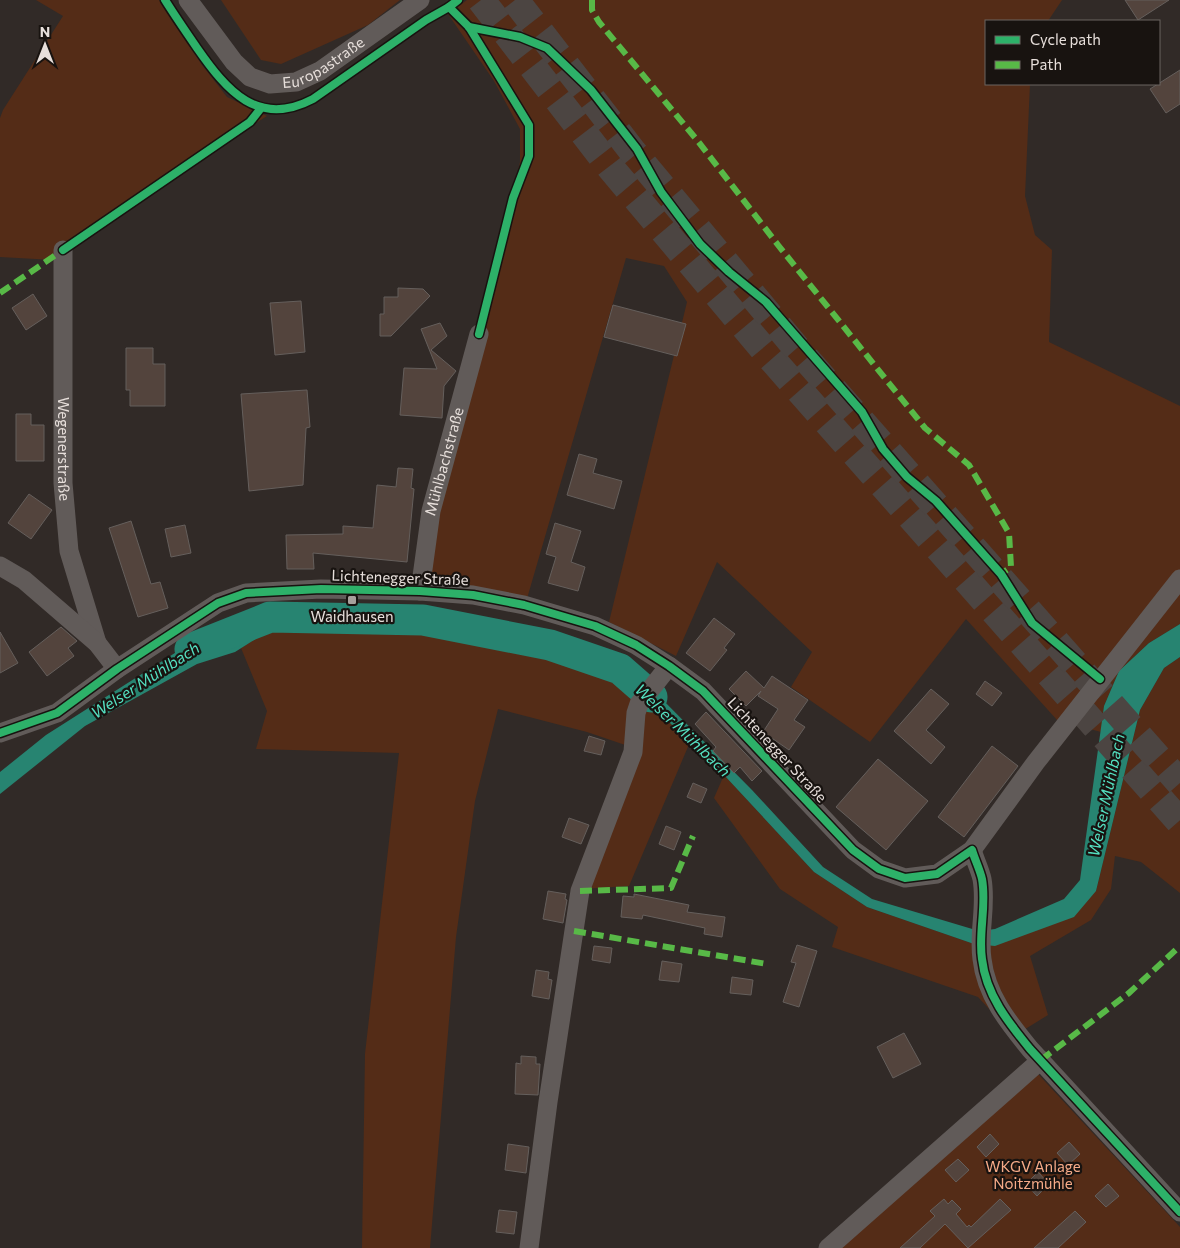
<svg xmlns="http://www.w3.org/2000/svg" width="1180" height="1248" viewBox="0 0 1180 1248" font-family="Commissioner,sans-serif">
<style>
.green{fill:#542c17}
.water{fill:#278471}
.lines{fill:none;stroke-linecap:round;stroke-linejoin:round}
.river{stroke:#278471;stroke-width:31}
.building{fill:#53443d;stroke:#655f5c}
.highway-tunnel{stroke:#4c4542;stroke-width:28;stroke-dasharray:28 14;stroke-linecap:butt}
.minor{stroke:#615b59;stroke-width:19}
.quiet{stroke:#58b947;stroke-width:6;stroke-dasharray:12 6;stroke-linecap:butt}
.cycleway-casing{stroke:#181310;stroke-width:11}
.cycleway{stroke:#2db169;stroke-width:8}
.poi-dot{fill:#a7a09c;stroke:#181310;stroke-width:2}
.labels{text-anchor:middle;stroke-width:4.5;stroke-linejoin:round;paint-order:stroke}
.street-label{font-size:15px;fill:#e7dfdb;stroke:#181310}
.poi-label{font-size:15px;fill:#e7dfdb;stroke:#181310}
.park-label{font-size:15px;fill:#f7ab88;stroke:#181310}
.water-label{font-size:16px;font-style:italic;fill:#54dfc0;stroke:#181310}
</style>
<rect width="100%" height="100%" fill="#312a27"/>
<g class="green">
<polygon points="36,0 159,0 202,65 227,97 267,116 179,172 54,260 0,257 0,118 3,110 63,16"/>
<polygon points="221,0 400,0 368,25 281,64 261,60"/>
<polygon points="467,0 1062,0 1048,21 986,21 986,84 1030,84 1025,196 1035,235 1052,250 1049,342 1180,406 1180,624 1149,643 1119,671 1104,706 1101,732 1057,720 966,619 870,742 791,687 812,652 717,562 676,656 609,622 687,302 664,266 626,258 526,602 421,584 520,162 520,129 494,81 448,14"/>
<polygon points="420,628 544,650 613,673 644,698 690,742 629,886 581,889 634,748 587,732 498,709 475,801 456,937 430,1248 362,1248 365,1054 399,753 256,749 267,711 241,648 270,629"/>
<polygon points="1180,657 1180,893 1141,862 1115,856 1111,889 1091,920 1030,956 1048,1015 1014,1036 978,997 832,947 838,927 780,889 714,798 724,775 814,872 867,907 974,944 1096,891 1140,710 1164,668"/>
<polygon points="1038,1074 1180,1227 1180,1248 839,1248"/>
</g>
<polygon class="water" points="270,617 423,620 550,645 620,669 655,692 752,790 823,867 872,899 979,931 995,929 1064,899 1080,880 1104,706 1119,671 1149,643 1180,624 1180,657 1164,668 1140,710 1096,891 1074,917 995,946 974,944 867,907 814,872 724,775 644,698 613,673 544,650 420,628 270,630 235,652 197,664 85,726 0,794 0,772 46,735 178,651"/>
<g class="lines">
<polyline class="river" points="190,649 270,617 423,620 550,645 620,669 652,697"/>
</g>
<g class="building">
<polygon points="1125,0 1169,0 1138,20"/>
<polygon points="1180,70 1180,104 1166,113 1150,89"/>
<polygon points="398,288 423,289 430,296 391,336 380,336 380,314 384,314 384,297 398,297"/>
<polygon points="33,294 47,316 26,330 12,308"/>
<polygon points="301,301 305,352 275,355 270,303"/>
<polygon points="613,305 686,324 677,356 604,337"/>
<polygon points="440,323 447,336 431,350 456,371 444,386 442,418 400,415 404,368 437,369 421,329"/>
<polygon points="126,348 153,348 153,364 165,364 165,406 130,406 130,390 126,390"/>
<polygon points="307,390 310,427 306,428 303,485 249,491 241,394"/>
<polygon points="16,414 31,414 31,425 44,425 44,461 16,461"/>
<polygon points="579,454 597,459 593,473 622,481 614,509 567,495"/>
<polygon points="398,468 413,469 411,488 414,489 407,562 313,553 314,569 287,569 286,535 343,534 343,526 373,528 377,485 396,487"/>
<polygon points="29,494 52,510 31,539 8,523"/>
<polygon points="131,521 151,584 160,582 168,608 138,617 109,528"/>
<polygon points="555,523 581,531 571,562 585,567 578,591 548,583 556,557 546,554"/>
<polygon points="185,525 191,553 171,557 165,529"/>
<polygon points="714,618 735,634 724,648 727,650 710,671 686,653"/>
<polygon points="61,627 77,641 68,648 74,656 47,676 29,652"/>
<polygon points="0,632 18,663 0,673"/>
<polygon points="746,671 764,688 772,676 808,700 794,720 805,727 789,750 763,732 778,709 758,696 761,691 746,706 729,689"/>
<polygon points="985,681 1002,693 992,706 976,694"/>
<polygon points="931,689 949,704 926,730 945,747 931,764 894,731"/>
<polygon points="706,712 762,771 752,781 740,767 734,773 713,751 716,747 695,724"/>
<polygon points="589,736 605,741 601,755 584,751"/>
<polygon points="992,746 1018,766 964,837 938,817"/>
<polygon points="878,759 928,801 886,850 836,807"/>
<polygon points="693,783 707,789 701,803 687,797"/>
<polygon points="569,818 589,825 581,844 562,837"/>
<polygon points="666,826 681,832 674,850 659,844"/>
<polygon points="548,891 566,894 565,899 567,900 563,923 543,919"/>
<polygon points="634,894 689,905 687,912 725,917 722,937 704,934 705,928 643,915 642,919 621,917 623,896 634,897"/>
<polygon points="797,945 817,951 799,1007 783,1002 796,963 791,962"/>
<polygon points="594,946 612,948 610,963 592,960"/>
<polygon points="662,961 682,964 679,982 659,980"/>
<polygon points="536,970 549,972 548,979 552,980 549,999 532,996"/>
<polygon points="732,977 753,980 751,995 730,993"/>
<polygon points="904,1033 921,1064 893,1078 877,1047"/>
<polygon points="521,1056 536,1057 536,1064 540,1064 538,1095 515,1094 516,1063 521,1064"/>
<polygon points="990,1134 999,1144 986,1157 977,1147"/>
<polygon points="1069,1142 1080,1154 1068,1165 1057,1153"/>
<polygon points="508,1144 529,1147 526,1173 505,1170"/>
<polygon points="958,1159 969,1170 956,1182 945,1170"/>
<polygon points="1038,1172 1049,1184 1037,1196 1026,1184"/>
<polygon points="1108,1184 1119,1196 1106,1207 1095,1196"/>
<polygon points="944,1199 948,1204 952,1200 961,1209 956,1214 967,1227 969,1225 971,1227 1000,1199 1011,1210 968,1248 945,1224 920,1248 900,1248 935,1216 930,1211"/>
<polygon points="499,1210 517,1212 514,1234 496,1232"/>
<polygon points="1075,1211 1086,1222 1058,1248 1034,1248"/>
</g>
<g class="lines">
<g class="highway-tunnel">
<polyline points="481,0 610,167 770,357 1180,822"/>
<polyline points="515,0 633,152 794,345 1180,783"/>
</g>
<g class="minor">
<path id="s1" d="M188,0L234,62L250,77L270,84L296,82L320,71L420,0"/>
<path id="s2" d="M63,250V483L69,551L97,643"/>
<polyline points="0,566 24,580 97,643 117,669"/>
<path id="s3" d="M420,591L431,511L479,334"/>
<polyline points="0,733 57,713 117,669 218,603 246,593 321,589 420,591 473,595 524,605 595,626 636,645 669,666 703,691 853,850 879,869 905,878 937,874 972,850 1036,762 1180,579"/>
<path d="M972,850C975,860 980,870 982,879C987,906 978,933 982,959C986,995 1008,1022 1030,1049L1180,1212"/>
<polyline points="529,1248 548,1102 580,891 633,752 636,713 639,704 669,666"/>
<polyline points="828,1248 1041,1060"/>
</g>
<g class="quiet">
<polyline points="592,0 592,10 599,22 697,140 778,245 925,428 969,465 1009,533 1011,567 1001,574"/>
<polyline points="0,293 63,250"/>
<polyline points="580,891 671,888 693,836"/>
<polyline points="574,931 767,964"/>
<polyline points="1041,1060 1129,993 1180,946"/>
</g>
<g class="cycleway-casing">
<g id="cycleway">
<path d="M165,0C175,16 186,32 197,48C227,91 258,128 313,99L426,20L449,7"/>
<polyline points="458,0 449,7 469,27 529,125 529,156 513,198 479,334"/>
<polyline points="469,27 520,37 547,48 591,90 637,149 661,192 700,244 729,272 766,302 862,412 883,449 907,477 936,501 1001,574 1032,623 1100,679"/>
<polyline points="63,250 250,122 261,108"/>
<path d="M0,733L57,713L117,669L218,603L246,593L321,589L420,591L473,595L524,605L595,626L636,645L669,666L703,691L853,850L879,869L905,878L937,874L972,850C975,860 980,870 982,879C987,906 978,933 982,959C986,995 1008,1022 1030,1049L1180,1212"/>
</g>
</g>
<use href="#cycleway" class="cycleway"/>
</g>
<rect class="poi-dot" x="347" y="595" width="10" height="10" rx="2.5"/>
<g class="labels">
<g class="street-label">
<text dy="5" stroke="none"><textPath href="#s1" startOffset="179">Europastraße</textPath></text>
<text dy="5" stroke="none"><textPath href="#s2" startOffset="199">Wegenerstraße</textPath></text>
<text dy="5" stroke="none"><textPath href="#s3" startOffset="132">Mühlbachstraße</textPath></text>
<text transform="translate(400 578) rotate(2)" y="5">Lichtenegger Straße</text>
<text transform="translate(777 750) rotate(47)" y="5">Lichtenegger Straße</text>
</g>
<g class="poi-label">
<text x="352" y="622">Waidhausen</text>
</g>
<g class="park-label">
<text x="1033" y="1172">WKGV Anlage<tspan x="1033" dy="17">Noitzmühle</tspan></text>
</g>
<g class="water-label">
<text transform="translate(145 680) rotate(-33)" y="6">Welser Mühlbach</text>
<text transform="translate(683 730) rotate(44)" y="6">Welser Mühlbach</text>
<text transform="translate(1106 795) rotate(-78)" y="6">Welser Mühlbach</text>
</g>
</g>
<rect x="985" y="20" width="175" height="65" fill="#181310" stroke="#6b6561"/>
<rect x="995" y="36" width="25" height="8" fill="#2db169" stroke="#6b6561"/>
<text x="1030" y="45" font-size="15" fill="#e7dfdb">Cycle path</text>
<rect x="995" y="61" width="25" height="8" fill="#58b947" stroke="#6b6561"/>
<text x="1030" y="70" font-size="15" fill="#e7dfdb">Path</text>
<g transform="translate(45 45)" stroke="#181310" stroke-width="4" paint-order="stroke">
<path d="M0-4L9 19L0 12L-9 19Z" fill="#e7dfdb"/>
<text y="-8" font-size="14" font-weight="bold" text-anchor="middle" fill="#e7dfdb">N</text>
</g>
</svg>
